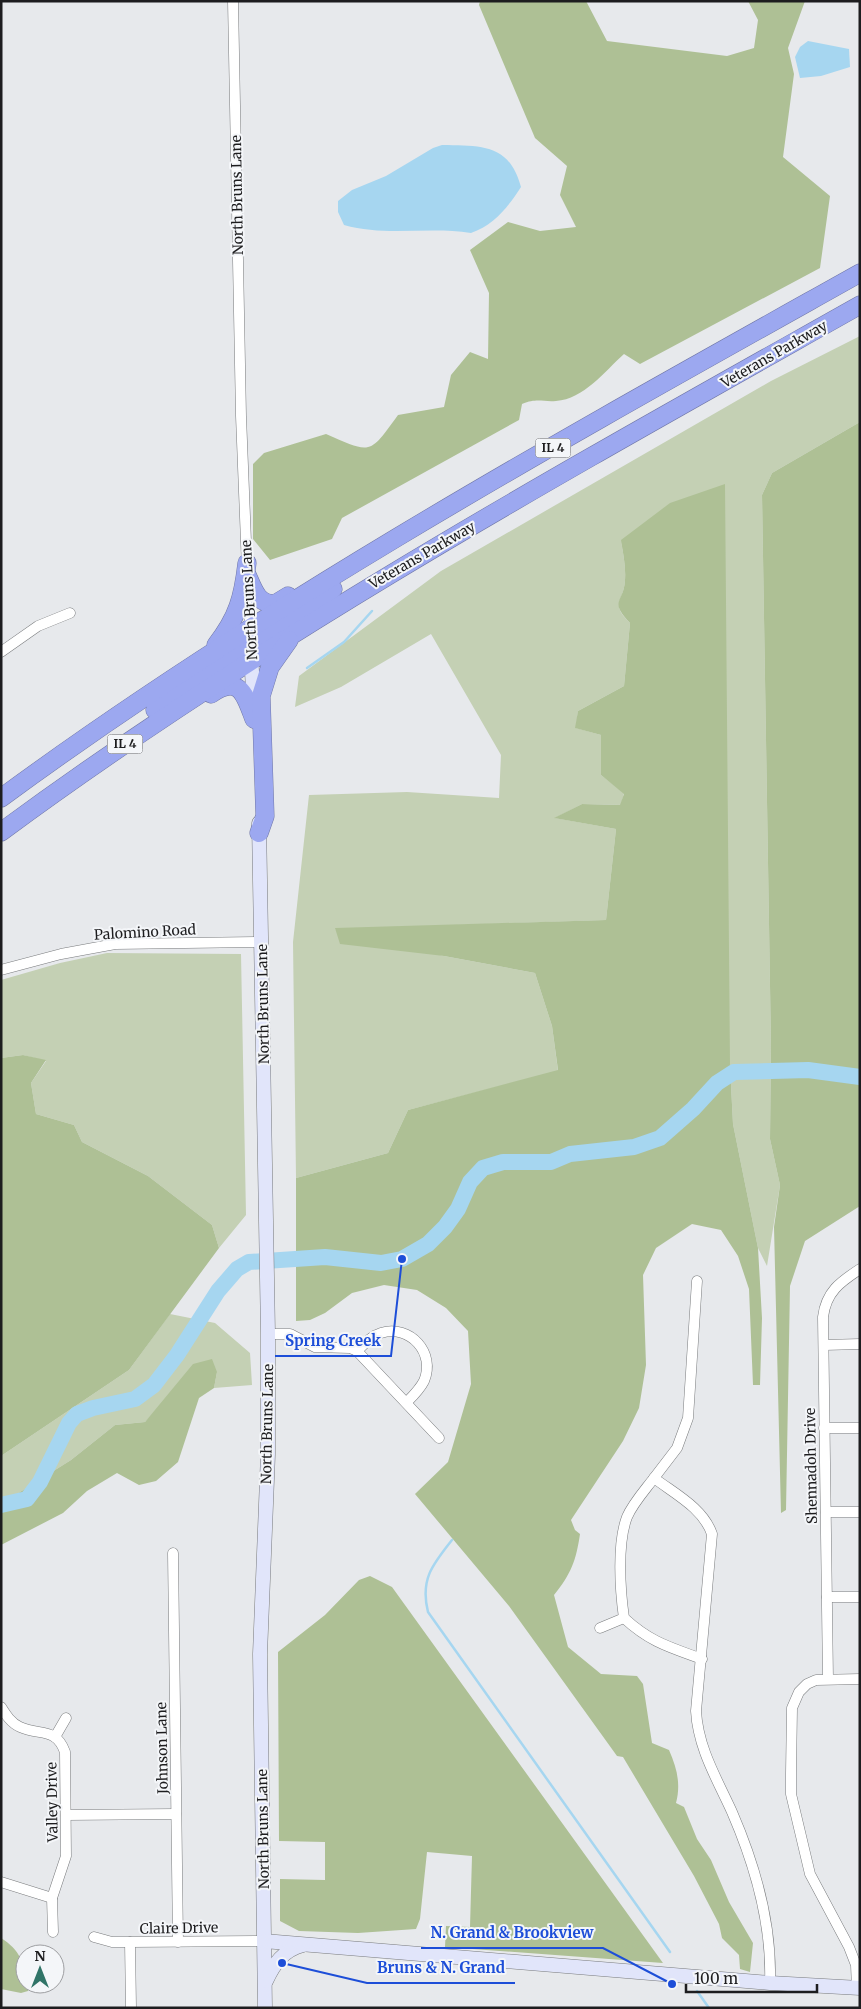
<svg xmlns="http://www.w3.org/2000/svg" width="861" height="2009" viewBox="0 0 861 2009" font-family="Merriweather,serif">
<style>
.green{fill:#c4d0b4}
.forest{fill:#aec095}
.water{fill:#a6d6f0}
.lines{fill:none;stroke-linecap:round;stroke-linejoin:round}
.stream{stroke:#a6d6f0;stroke-width:2.5}
.river{stroke:#a6d6f0;stroke-width:16}
.street-casing{stroke:#797b7d;stroke-width:11}
.secondary-casing{stroke:#797b7d;stroke-width:15}
.highway-casing{stroke:#7077a7;stroke-width:19}
.street{stroke:#fff;stroke-width:10}
.secondary{stroke:#e1e5fa;stroke-width:14}
.highway{stroke:#9ca8f0;stroke-width:18}
.labels{text-anchor:middle;stroke-width:4;stroke-linejoin:round;paint-order:stroke}
.shield{fill:#f4f6f9;stroke:#5e5e60;stroke-width:1}
.shield-label{font-size:12px;font-weight:bold;fill:#1d1d1f}
.street-label{font-size:14px;fill:#1d1d1f;stroke:#f4f6f9}
.leader{fill:none;stroke:#1d4ed8;stroke-width:2}
.callout-dot{fill:#1d4ed8;stroke:#f4f6f9;stroke-width:2}
.callout-label{font-size:15px;text-anchor:middle;font-weight:bold;fill:#1d4ed8;stroke:#f4f6f9;stroke-width:4;stroke-linejoin:round;paint-order:stroke}
</style>
<rect width="100%" height="100%" fill="#e7e9ec"/>
<g class="green">
<path d="M860,336V422L772,473L762,495L771,1047L770,1139L780,1185L767,1266L758,1248L733,1124L730,1066L621,540C623,553 626,567 625,580C624,602 609,603 630,623L624,686L578,711L576,728L601,735V775L624,793L621,805L582,804L555,818L616,829L606,920L335,929L444,956L535,973L552,1026L558,1071L408,1110L388,1153L296,1178L293,942L309,795L407,792L499,798L501,755L431,634L341,687L295,707L299,676L441,571L771,381Z"/>
<polygon points="107,953 241,954 246,1215 219,1248 212,1225 148,1176 82,1142 74,1125 36,1114 31,1083 46,1061 23,1055 1,1058 1,980 60,963"/>
<polygon points="170,1314 215,1323 250,1353 252,1385 214,1388 217,1372 168,1397 145,1422 115,1425 71,1460 1,1504 1,1456 129,1370"/>
</g>
<g class="forest">
<path d="M480,1H586L607,41L727,56L754,48L758,20L748,1H805L788,48L794,74L783,157L830,196L820,268L640,364L624,354C604,372 584,399 556,401C542,402 537,398 522,404L519,420L342,518L332,539L270,560L253,539V464L264,453L326,434C372,454 369,455 398,415L444,407L451,375L470,352L488,359L489,293L470,250L508,222L540,231L576,227L560,195L567,166L535,138L479,5Z"/>
<polygon points="860,422 860,1206 805,1241 790,1286 786,1510 781,1513 774,1227 780,1185 770,1139 771,1047 762,495 772,473"/>
<path d="M725,484L730,1066L733,1124L758,1248L762,1318L760,1385H753L749,1289L738,1256L721,1230L692,1224L656,1248L643,1275L646,1365L639,1408L623,1441L571,1520L575,1530L580,1534C576,1561 571,1574 554,1595L568,1647L601,1674L637,1676L643,1684L652,1743L669,1750C677,1768 681,1784 676,1803L684,1807L697,1839L711,1860L729,1902L753,1943L750,1972L740,1969L739,1955L722,1938L719,1924L694,1876L623,1757L617,1756L509,1606L415,1494L448,1462L471,1384L468,1331L446,1308L417,1290L384,1285L352,1293L325,1313L310,1320L296,1321V1178L388,1153L408,1110L558,1070L552,1026L535,973L444,956L340,944L335,928L606,920L616,829L554,818L582,804L620,805L624,794L601,775V735L575,728L578,711L624,686L630,623C608,600 624,603 625,580C626,567 623,553 621,540L670,503Z"/>
<polygon points="23,1055 46,1060 31,1083 36,1114 74,1125 82,1142 148,1176 212,1225 219,1248 129,1370 1,1456 1,1058"/>
<polygon points="212,1359 217,1372 214,1388 199,1398 178,1462 156,1481 139,1485 117,1473 87,1491 63,1513 1,1545 1,1504 71,1460 115,1425 145,1422 193,1364"/>
<polygon points="370,1576 392,1587 663,1963 445,1947 446,1926 470,1927 472,1856 427,1852 420,1919 416,1929 358,1933 299,1931 280,1921 280,1879 325,1880 325,1842 279,1841 278,1652 325,1615 359,1580"/>
<path d="M1,1938C20,1950 25,1963 25,1984H28V1991L21,1993L1,1989Z"/>
</g>
<g class="water">
<polygon points="808,41 849,49 850,67 821,76 800,78 795,57 800,47"/>
<path d="M442,145C481,146 509,143 521,187C508,207 494,225 471,233C429,226 386,237 344,225L338,212V201L352,190L386,176L433,148Z"/>
</g>
<g class="lines">
<g class="stream">
<polyline points="307,668 344,642 372,611"/>
<path d="M452,1540C432,1565 420,1580 428,1612L670,1952"/>
<polyline points="697,1991 709,2008"/>
</g>
<polyline class="river" points="1,1505 27,1499 40,1482 69,1423 77,1414 93,1408 135,1399 154,1385 177,1355 218,1291 237,1269 249,1262 325,1257 381,1263 402,1259 428,1244 445,1227 458,1209 470,1182 483,1168 503,1162 551,1162 570,1154 634,1147 660,1138 693,1109 717,1083 734,1072 808,1070 860,1077"/>
<g class="street-casing">
<g id="street">
<polyline points="233,1 241,416 247,567"/>
<polyline points="248,589 250,628"/>
<polyline points="1,652 38,626 70,613"/>
<polyline points="1,970 61,954 115,944 262,942"/>
<path d="M697,1281L688,1418L677,1448L654,1478C675,1494 703,1508 712,1534L696,1711C698,1748 717,1779 732,1812C755,1865 772,1925 770,1983"/>
<polyline points="268,1334 290,1334 315,1347 350,1348 357,1351 439,1438"/>
<polyline points="824,1345 860,1344"/>
<path d="M357,1351C364,1344 371,1336 381,1333C410,1324 436,1353 424,1381C420,1389 413,1396 407,1402"/>
<polyline points="824,1428 860,1428"/>
<path d="M654,1478C645,1490 633,1503 627,1517C617,1543 620,1590 624,1618C650,1642 669,1647 702,1659"/>
<polyline points="826,1512 860,1512"/>
<polyline points="173,1553 178,1942"/>
<polyline points="827,1597 860,1597"/>
<polyline points="600,1628 624,1618"/>
<path d="M828,1679L823,1317C826,1292 840,1282 860,1269"/>
<path d="M1,1707C6,1715 11,1723 20,1727C40,1736 56,1727 65,1752L66,1856L52,1898L53,1932"/>
<polyline points="55,1737 66,1718"/>
<polyline points="66,1815 176,1814"/>
<polyline points="1,1882 52,1898"/>
<polyline points="94,1937 112,1942 130,1942 264,1941"/>
<polyline points="130,1942 131,2008"/>
<polyline points="857,1988 856,1965 849,1947 810,1874 791,1794 791,1773 792,1708 799,1692 807,1684 816,1680 860,1679"/>
</g>
</g>
<g class="secondary-casing">
<g id="secondary">
<polyline points="251,653 254,709"/>
<polyline points="259,823 268,1334 268,1454 260,1654 265,2008"/>
<polyline points="264,1941 770,1983 860,1988"/>
<path d="M266,1981C274,1964 283,1950 303,1945"/>
</g>
</g>
<g class="highway-casing">
<g id="highway">
<path d="M248,577C254,591 258,604 275,604L288,596"/>
<path d="M216,645C238,617 243,597 247,563"/>
<polyline points="254,651 267,634 333,589"/>
<path d="M211,694C240,674 245,695 254,719"/>
<polyline points="155,710 232,654 243,644 248,635"/>
<path d="M1,798C272,599 567,437 860,273"/>
<path d="M1,832C272,632 567,470 860,305"/>
<polyline points="259,833 265,816 261,696 270,667 289,640"/>
</g>
</g>
<use href="#street" class="street"/>
<use href="#secondary" class="secondary"/>
<use href="#highway" class="highway"/>
</g>
<g class="labels">
<g class="shield">
<rect x="535.5" y="438.5" width="35" height="19" rx="4"/>
<rect x="107.5" y="734.5" width="35" height="19" rx="4"/>
</g>
<g class="shield-label">
<text x="553" y="452">IL 4</text>
<text x="125" y="748">IL 4</text>
</g>
<g class="street-label">
<text transform="translate(237 195) rotate(-91)" y="5">North Bruns Lane</text>
<text transform="translate(774 354) rotate(-30)" y="5">Veterans Parkway</text>
<text transform="translate(422 555) rotate(-30)" y="5">Veterans Parkway</text>
<text transform="translate(249 600) rotate(-93)" y="5">North Bruns Lane</text>
<text transform="translate(145 932) rotate(-3)" y="5">Palomino Road</text>
<text transform="translate(263 1004) rotate(-91)" y="5">North Bruns Lane</text>
<text transform="translate(267 1424) rotate(-89)" y="5">North Bruns Lane</text>
<text transform="translate(811 1466) rotate(-91)" y="5">Shennadoh Drive</text>
<text transform="translate(162 1748) rotate(-91)" y="5">Johnson Lane</text>
<text transform="translate(52 1802) rotate(-91)" y="5">Valley Drive</text>
<text transform="translate(263 1829) rotate(-91)" y="5">North Bruns Lane</text>
<text transform="translate(179 1928) rotate(-1)" y="5">Claire Drive</text>
</g>
</g>
<path class="leader" d="M402 1259L391 1356H275M672 1984L603 1948H421M282 1963L367 1983H515"/>
<g class="callout-dot">
<circle cx="402" cy="1259" r="5"/>
<circle cx="672" cy="1984" r="5"/>
<circle cx="282" cy="1963" r="5"/>
</g>
<g class="callout-label">
<text x="333" y="1346">Spring Creek</text>
<text x="512" y="1938">N. Grand &amp; Brookview</text>
<text x="441" y="1973">Bruns &amp; N. Grand</text>
</g>
<rect width="861" height="2009" fill="none" stroke="#1d1d1f" stroke-width="5"/>
<g transform="translate(40 1969)"><circle r="24" fill="#f4f6f9" stroke="#9e9fa2"/>
<path d="M0-4L9 19L0 12L-9 19Z" fill="#307468"/>
<text y="-8" font-size="14" font-weight="bold" text-anchor="middle" fill="#1d1d1f">N</text>
</g>
<path d="M686 1984v8h131v-8" fill="none" stroke="#1d1d1f" stroke-width="2.5"/>
<text x="694" y="1984" font-size="15" fill="#1d1d1f" stroke="#f4f6f9" stroke-width="4" paint-order="stroke">100 m</text>
</svg>
